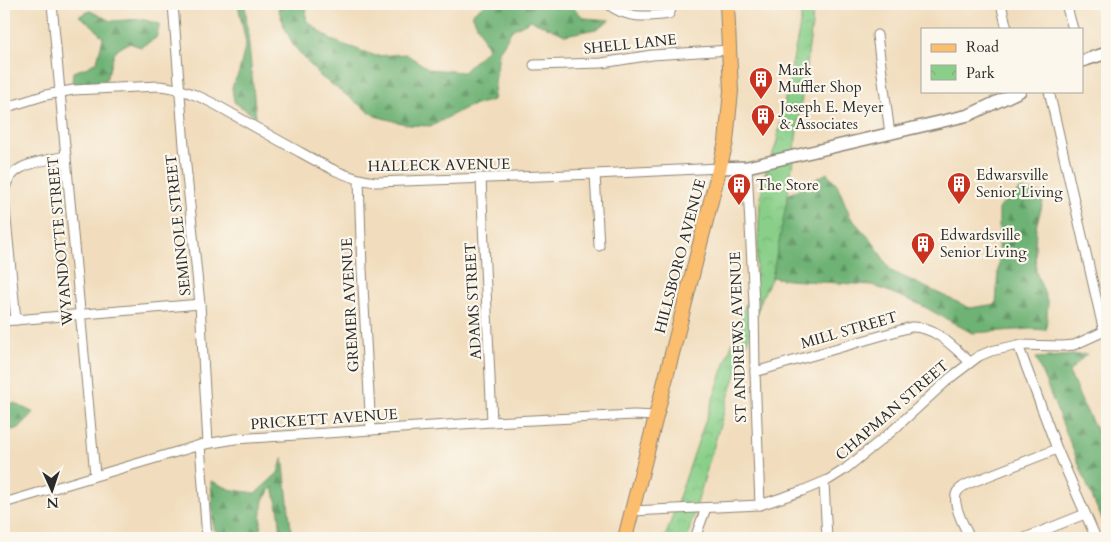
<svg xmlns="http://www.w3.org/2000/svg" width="1111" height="542" viewBox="0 0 1111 542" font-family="Cardo,serif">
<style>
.forest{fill:url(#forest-firs);stroke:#4c6e50}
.park{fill:url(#park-crowns);stroke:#5a7d5a}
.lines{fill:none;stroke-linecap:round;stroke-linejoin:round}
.minor-casing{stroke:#8e8474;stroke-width:11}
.tertiary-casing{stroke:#8e8474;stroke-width:14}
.primary-casing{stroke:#8e8474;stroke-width:16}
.minor{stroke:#fff;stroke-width:9}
.tertiary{stroke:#fff;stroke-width:11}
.primary{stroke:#fbbd6e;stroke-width:14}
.labels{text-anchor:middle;stroke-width:4.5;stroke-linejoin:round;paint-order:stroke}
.street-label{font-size:15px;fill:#2b2b2b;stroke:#fbf7ec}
.poi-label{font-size:15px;fill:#2b2b2b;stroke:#fbf7ec;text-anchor:start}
</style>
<defs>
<pattern id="forest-firs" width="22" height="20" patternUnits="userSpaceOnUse" patternTransform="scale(1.25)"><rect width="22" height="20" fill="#6eb275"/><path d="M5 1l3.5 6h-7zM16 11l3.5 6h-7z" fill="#5b9160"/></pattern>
<pattern id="park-crowns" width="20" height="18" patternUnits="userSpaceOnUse" patternTransform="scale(1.25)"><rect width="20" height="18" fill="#89cf89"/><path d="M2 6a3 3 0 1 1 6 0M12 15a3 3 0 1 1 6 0" fill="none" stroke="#76b276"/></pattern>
</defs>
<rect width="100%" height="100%" fill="#fbf7ec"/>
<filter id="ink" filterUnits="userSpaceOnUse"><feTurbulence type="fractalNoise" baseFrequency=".02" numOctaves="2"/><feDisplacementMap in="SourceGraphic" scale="10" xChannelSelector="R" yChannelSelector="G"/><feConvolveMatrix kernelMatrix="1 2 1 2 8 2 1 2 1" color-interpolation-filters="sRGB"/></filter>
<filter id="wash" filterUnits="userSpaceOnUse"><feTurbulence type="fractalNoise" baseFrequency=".0096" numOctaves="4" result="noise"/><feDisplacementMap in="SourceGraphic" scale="20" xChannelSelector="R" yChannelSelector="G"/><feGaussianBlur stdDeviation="1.12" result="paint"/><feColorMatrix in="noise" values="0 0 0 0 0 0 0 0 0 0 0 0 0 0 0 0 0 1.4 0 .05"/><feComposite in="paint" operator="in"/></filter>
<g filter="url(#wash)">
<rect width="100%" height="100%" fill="#f1ddbd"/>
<g class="forest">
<polygon points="238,4 245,4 256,117 234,102 232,87 239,72 246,43"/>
<polygon points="277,4 307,4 306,20 331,40 376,56 406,54 429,69 463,72 488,49 472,14 485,4 570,4 584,18 610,20 596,29 565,35 531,20 512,30 499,52 493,100 465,108 432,126 409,125 375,116 320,76 293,45 284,26"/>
<polygon points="90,11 111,21 141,19 160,24 156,38 141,47 129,43 115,51 106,80 72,84 73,72 88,67 97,61 103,38 93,26 79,16"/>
<polygon points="827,173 837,184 851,218 873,242 891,271 970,308 996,304 999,257 999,207 1021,189 1045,195 1036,227 1035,248 1036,272 1048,303 1046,330 1031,329 972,333 919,304 872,285 788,280 772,277 788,195"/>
<polygon points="1087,354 1069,372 1082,402 1107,451 1107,530 1092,497 1036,358"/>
<polygon points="14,403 34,413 19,428 4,432 4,405"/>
<polygon points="283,457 292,538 281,538 279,513 273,487 263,500 260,534 262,538 234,538 213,529 211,481 232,490 256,493 278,473"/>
</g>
<polygon class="park" points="801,4 813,4 812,25 788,195 772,277 763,295 727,401 687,538 665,538 756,274 760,203 764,176 776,145 801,20"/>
</g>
<g filter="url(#ink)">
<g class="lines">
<g class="minor-casing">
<g id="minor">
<polyline points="52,4 95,475"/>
<polyline points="173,4 184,146 200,304 208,443"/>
<path d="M608,4C625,19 648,17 669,14L673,4"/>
<polyline points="1001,4 1007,29"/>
<polyline points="1066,4 1073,29"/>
<polyline points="877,35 890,134"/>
<polyline points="534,65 602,63 652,55 730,50"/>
<polyline points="1049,91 1104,332"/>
<path d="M4,108L46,95L73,90L159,86C186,88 210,101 234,115C255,127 276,139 298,151C323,165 347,179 376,182L595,174L720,168"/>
<polyline points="747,167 754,304 755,372 760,505"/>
<polyline points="595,174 599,246"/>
<polyline points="481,178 492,422"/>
<polyline points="359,180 362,269 371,430"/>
<path d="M4,196C5,163 40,162 66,156"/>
<polyline points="4,200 16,320"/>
<polyline points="4,321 200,304"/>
<polyline points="1018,345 1057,449 1096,538"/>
<path d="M755,372L911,327C935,326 953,347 970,362"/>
<polyline points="200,445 207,538"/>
<polyline points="824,483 827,538"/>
<polyline points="4,503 200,445 235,439 492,422 634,415 656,416"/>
<polyline points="632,511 760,505 802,491 828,480 844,470 891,432 950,378 979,356 991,351 1018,345 1063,346 1074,345 1107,330"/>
<polyline points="695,538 706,508"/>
<path d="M970,538C965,528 951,503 957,492C960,488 965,485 970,483L1057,449"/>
<polyline points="1025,538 1085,514"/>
</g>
</g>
<g class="tertiary-casing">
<g id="tertiary">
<polyline points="1082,61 1107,53"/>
<polyline points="720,168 747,167 969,115 1020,91"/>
</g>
</g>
<g class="primary-casing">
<polyline id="primary" points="625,538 726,142 731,91 727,4"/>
</g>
<use href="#minor" class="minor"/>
<use href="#tertiary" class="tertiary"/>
<use href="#primary" class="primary"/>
</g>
</g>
<defs>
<g id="building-pin" transform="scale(1.25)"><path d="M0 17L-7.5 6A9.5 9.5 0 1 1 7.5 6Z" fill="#c8321e" stroke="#fbf7ec"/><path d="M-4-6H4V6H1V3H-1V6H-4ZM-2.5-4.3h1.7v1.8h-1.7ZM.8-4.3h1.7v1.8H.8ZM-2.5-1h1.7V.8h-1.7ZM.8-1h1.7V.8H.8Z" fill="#fff"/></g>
</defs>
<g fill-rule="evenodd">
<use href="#building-pin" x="761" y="79"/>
<use href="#building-pin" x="763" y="116"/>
<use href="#building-pin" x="959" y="184"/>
<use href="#building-pin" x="739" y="185"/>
<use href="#building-pin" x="923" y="244"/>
</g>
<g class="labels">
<g class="street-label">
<text transform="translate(630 44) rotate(-6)" y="5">SHELL LANE</text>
<text transform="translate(439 165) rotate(-1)" y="5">HALLECK AVENUE</text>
<text transform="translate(178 225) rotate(-96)" y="5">SEMINOLE STREET</text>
<text transform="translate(60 241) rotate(-95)" y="5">WYANDOTTE STREET</text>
<text transform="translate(680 256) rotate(-75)" y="5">HILLSBORO AVENUE</text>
<text transform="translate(473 301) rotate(-93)" y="5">ADAMS STREET</text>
<text transform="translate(350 305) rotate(-93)" y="5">GREMER AVENUE</text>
<text transform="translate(849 330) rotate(-16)" y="5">MILL STREET</text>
<text transform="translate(738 337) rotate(-92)" y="5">ST ANDREWS AVENUE</text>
<text transform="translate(892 410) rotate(-41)" y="5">CHAPMAN STREET</text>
<text transform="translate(324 419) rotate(-4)" y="5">PRICKETT AVENUE</text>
</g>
<g class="poi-label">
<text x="778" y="75">Mark<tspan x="778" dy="17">Muffler Shop</tspan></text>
<text x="780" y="112">Joseph E. Meyer<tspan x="780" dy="17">&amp; Associates</tspan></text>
<text x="976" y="180">Edwarsville<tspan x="976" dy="17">Senior Living</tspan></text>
<text x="756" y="190">The Store</text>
<text x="940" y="240">Edwardsville<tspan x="940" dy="17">Senior Living</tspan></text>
</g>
</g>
<rect width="1111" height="542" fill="none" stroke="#fbf7ec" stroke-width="20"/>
<rect x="921" y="28" width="162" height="65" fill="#fbf7ec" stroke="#a8a59f"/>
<rect x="931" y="44" width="25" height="8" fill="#fbbd6e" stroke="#a8a59f"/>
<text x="966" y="52" font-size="15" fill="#2b2b2b">Road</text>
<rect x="931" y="65" width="25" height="15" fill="url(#park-crowns)" stroke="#a8a59f"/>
<text x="966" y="78" font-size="15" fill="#2b2b2b">Park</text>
<g transform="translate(52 490) rotate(177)" stroke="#fbf7ec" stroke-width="4" paint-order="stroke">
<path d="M0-4L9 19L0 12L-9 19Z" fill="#2b2b2b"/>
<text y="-8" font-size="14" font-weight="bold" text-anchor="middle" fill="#2b2b2b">N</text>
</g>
</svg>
